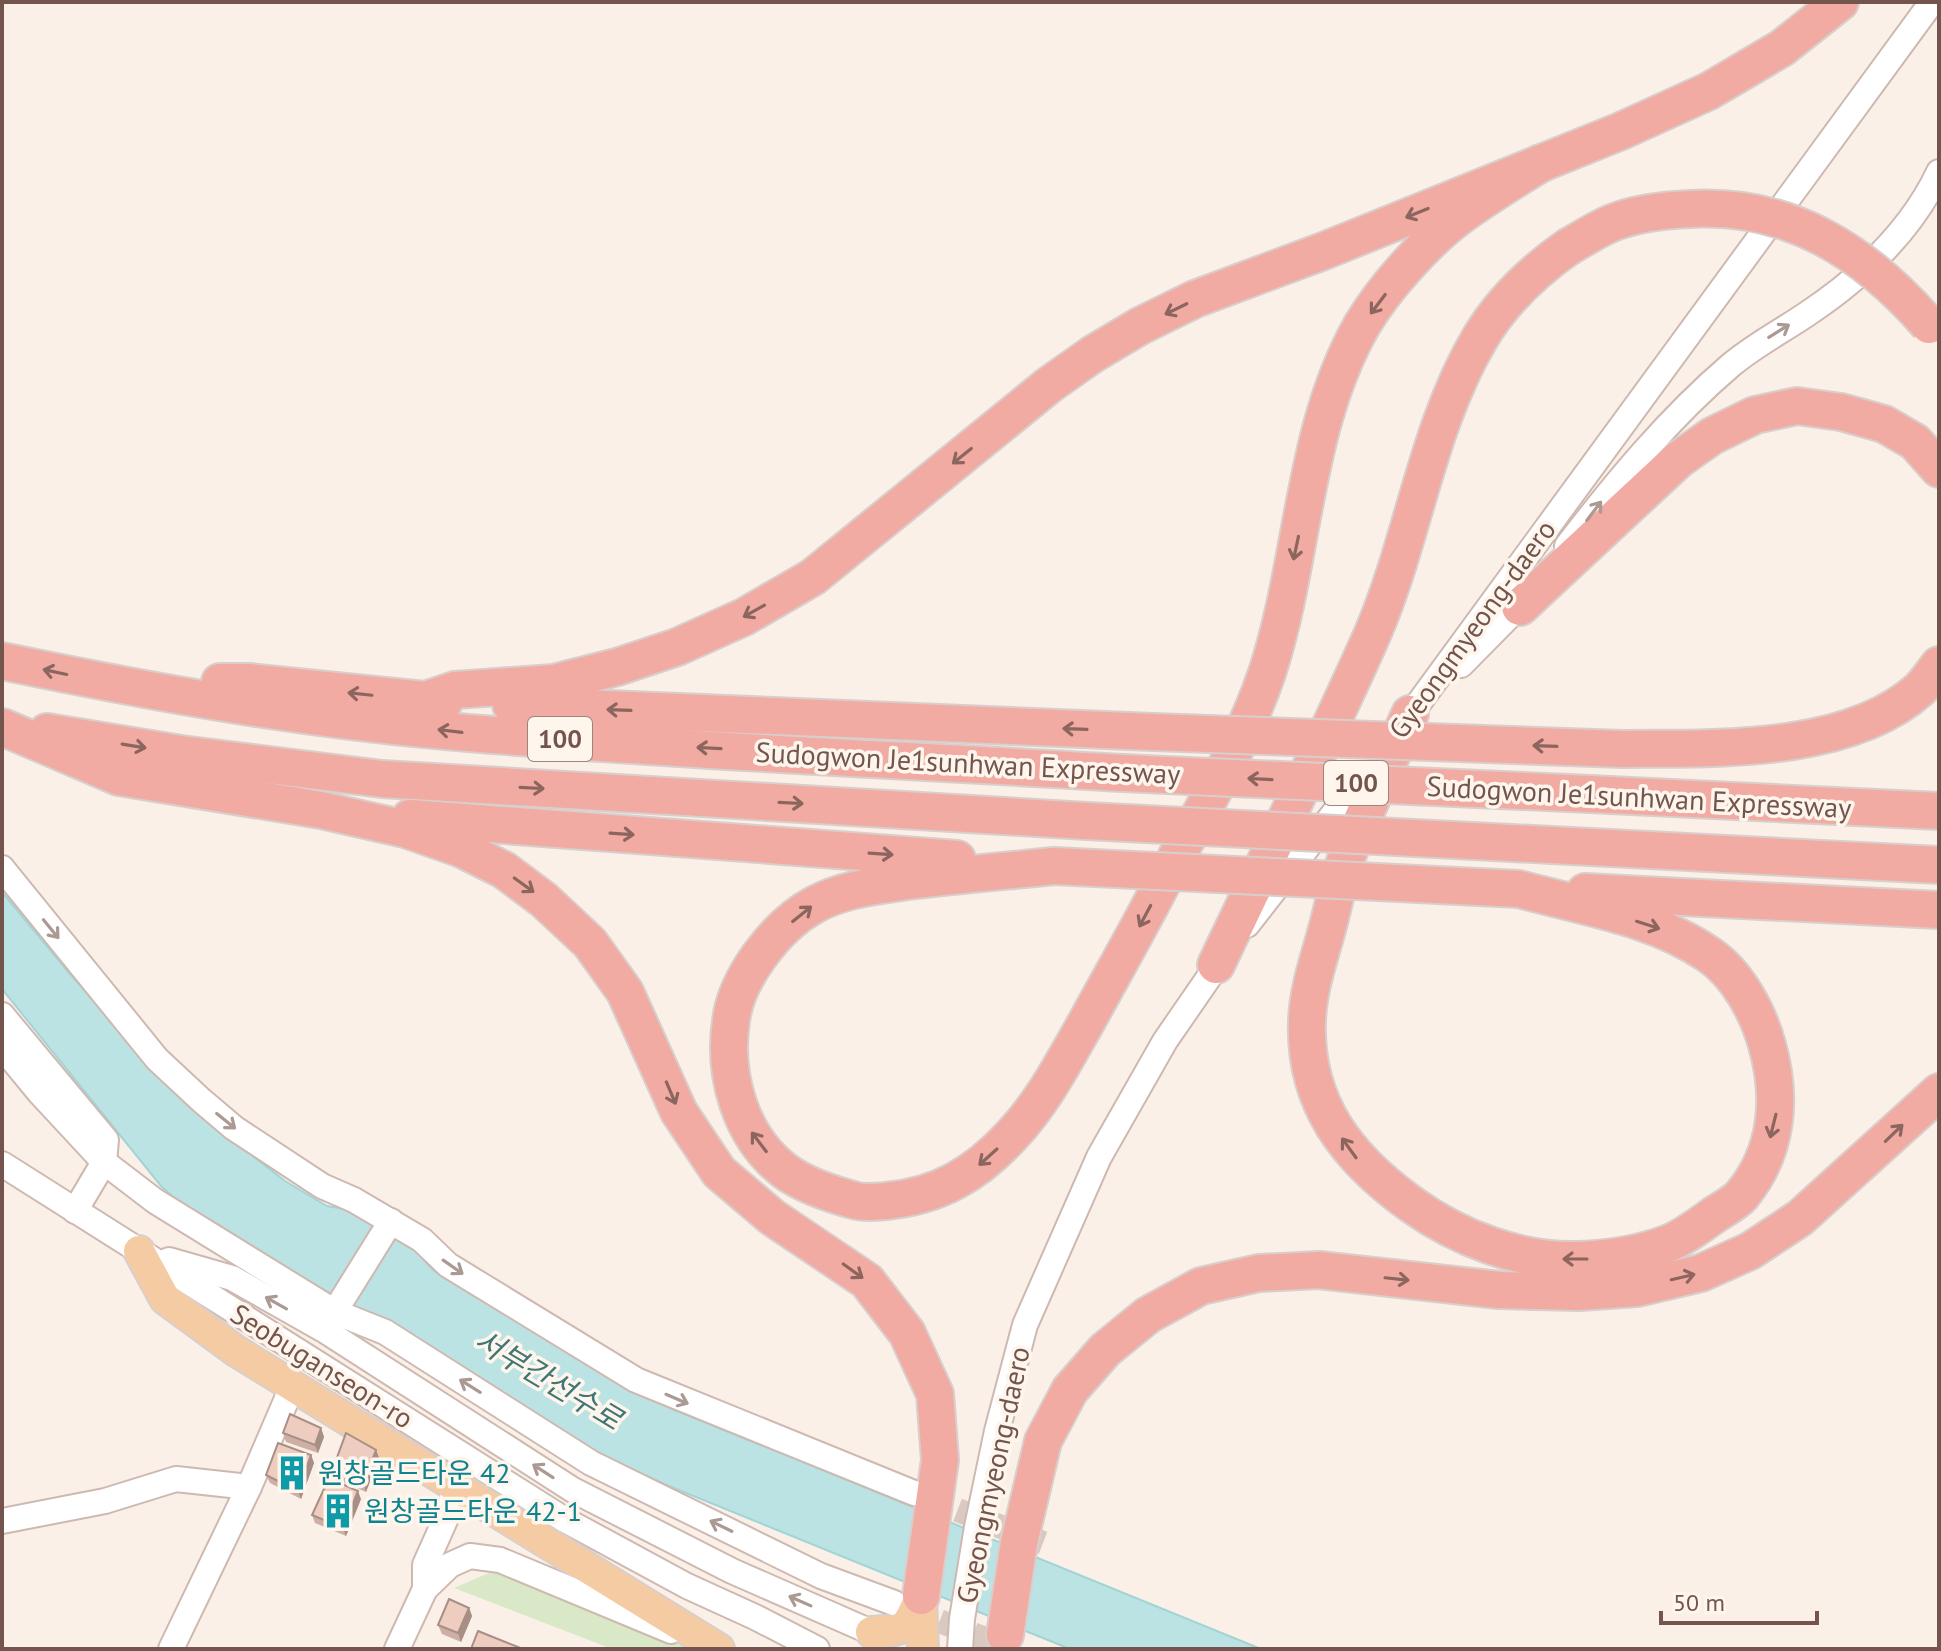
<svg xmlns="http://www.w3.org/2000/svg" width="1941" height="1651" viewBox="0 0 1941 1651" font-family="'PT Sans','Noto Sans KR',sans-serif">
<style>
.green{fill:#d9e8c6}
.water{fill:#bce3e3;stroke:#a3d4d5;stroke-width:2}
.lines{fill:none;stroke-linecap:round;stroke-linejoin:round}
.minor-tunnel{stroke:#d9c9c0;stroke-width:24;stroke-dasharray:24 12;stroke-linecap:butt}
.minor-casing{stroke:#ceb9b1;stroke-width:28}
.major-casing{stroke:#d8cfcd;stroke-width:34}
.highway-casing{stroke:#d8cfcd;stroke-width:40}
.minor{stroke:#fff;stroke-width:24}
.major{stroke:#f5cba4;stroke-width:30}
.highway{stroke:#f1aba2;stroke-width:36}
.highway-bridge-casing{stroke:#d8cfcd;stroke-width:40;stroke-linecap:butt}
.highway-bridge{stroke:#f1aba2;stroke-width:36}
.wall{fill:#ceafa5}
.shaded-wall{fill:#a78f86}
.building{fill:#efccc0;stroke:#a78f86;stroke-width:2}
.oneway{stroke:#8c665e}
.oneway2{stroke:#ab9994}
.labels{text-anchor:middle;stroke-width:7;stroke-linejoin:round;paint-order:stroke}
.shield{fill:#fef5ed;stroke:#9d857d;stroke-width:2}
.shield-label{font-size:26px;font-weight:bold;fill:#73554d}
.street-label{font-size:28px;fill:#73554d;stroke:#fef5ed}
.culture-label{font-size:28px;fill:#0d838f;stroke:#fef5ed;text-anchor:start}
.water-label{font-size:30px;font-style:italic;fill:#417677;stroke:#fef5ed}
</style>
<rect width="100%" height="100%" fill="#fbf0e7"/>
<polygon class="green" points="496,1570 694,1649 612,1649 454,1588"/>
<polygon class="water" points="2,892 70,974 186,1104 285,1181 327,1206 356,1211 415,1250 434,1271 619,1383 670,1408 1261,1649 1070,1649 669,1486 593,1452 402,1334 194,1216 161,1186 2,989"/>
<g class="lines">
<g class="minor-tunnel">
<polyline points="924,1497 1043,1543"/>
<polyline points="906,1608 1011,1649"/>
</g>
<g class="minor-casing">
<g id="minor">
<path d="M1567,546C1617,481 1669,418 1731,365C1755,345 1782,331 1807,314C1861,278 1911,231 1939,172"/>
<polyline points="1461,665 1528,597"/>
<polyline points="1402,726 1932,2"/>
<polyline points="2,868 157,1059 201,1100 234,1128 322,1186 354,1200 422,1240 448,1265 636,1380 914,1493"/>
<polyline points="1247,925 1362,777"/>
<polyline points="2,1015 106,1140 104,1162 75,1211"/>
<polyline points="2,1047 39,1092 104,1162 155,1201 335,1312 385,1332 591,1463 821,1576 894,1603"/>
<polyline points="2,1164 565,1520 687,1586 755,1617 817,1649"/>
<polyline points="169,1260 232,1278 324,1330 573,1490 732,1571 871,1632"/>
<polyline points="327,1324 391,1221"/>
<polyline points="2,1521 105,1501 176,1479 249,1487"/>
<polyline points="425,1589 425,1565 450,1509 454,1488"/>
<polyline points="171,1649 249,1487 292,1387"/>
<polyline points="397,1649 425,1589 450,1565 470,1556 500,1560 671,1631"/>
<polyline points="960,1649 962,1619 977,1527 997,1431 1025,1325 1099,1157 1165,1041 1225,954"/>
</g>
</g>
<g class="major-casing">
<g id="major">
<polyline points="139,1251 165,1299 236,1351 719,1649"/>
<polyline points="921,1598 923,1649"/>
<path d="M871,1632C909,1630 905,1630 921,1596"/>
</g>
</g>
<g class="highway-casing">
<g id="highway">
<polyline points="1520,607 1678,460 1712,436 1755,415 1797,406 1841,412 1884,424 1915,442 1939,469"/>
<path d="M2,661C156,693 312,721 469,733C686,751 905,760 1123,773"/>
<polyline points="220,682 249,682 444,702"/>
<polyline points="423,701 455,690 554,683 617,667 677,647 744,617 813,577 1049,385 1093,354 1140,326 1195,299 1321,252 1621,131 1709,91 1782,48 1840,2"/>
<polyline points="511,705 1153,732"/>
<path d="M1410,714C1389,762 1365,810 1346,859C1337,883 1333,909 1326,933C1318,962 1308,990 1307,1021C1304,1103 1347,1158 1411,1204C1458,1238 1520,1262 1579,1260C1608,1259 1640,1254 1667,1244C1683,1238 1700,1225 1714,1215C1723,1209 1735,1203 1742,1195C1778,1151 1782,1097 1767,1045C1758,1012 1737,973 1708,954C1654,917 1581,906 1519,889"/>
<polyline points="2,727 119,777 321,810 405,829 462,849 504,870 544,900 590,943 625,992 679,1112 719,1172 772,1217 867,1281 907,1333 935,1394 940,1460 921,1596"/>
<polyline points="47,732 181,754 382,779 1087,821"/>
<path d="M1623,749C1714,748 1848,754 1920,689C1927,682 1933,673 1939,665"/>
<polyline points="1590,794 1939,811"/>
<polyline points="410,818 957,859"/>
<polyline points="1552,845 1939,865"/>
<path d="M1054,866C1005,871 956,875 908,881C875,886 843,889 814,905C776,926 736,978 731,1021C723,1075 740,1137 785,1171C804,1185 834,1195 857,1201C867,1203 876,1202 886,1201C939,1196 976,1174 1012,1135C1044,1101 1064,1061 1087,1021C1112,975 1138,930 1162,883C1199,815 1242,747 1267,673C1304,561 1302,430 1362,325C1384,288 1425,242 1460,216C1486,197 1514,180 1541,163"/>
<polyline points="1585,892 1939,910"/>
<path d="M1216,965C1268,855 1323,746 1372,635C1414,538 1426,429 1480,338C1502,301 1534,271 1568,247"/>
<polyline points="1005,1635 1019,1543 1043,1441 1070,1390 1105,1350 1148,1315 1201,1286 1259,1273 1319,1270 1499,1290 1579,1292 1637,1288 1701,1273 1750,1251 1800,1218 1939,1092"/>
</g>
</g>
<use href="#minor" class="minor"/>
<use href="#major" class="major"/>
<use href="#highway" class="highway"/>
<g class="highway-bridge-casing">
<g id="highway-bridge">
<path d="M1568,247C1584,238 1600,227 1617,221C1640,213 1666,210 1690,209C1790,203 1865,252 1929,325"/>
<polyline points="1153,732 1623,749"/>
<polyline points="1123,773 1590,794"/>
<polyline points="1087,821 1552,845"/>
<polyline points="1054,866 1519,889"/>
</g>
</g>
<use href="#highway-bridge" class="highway-bridge"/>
</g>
<g class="wall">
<polygon points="321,1428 324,1437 318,1453 286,1442 283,1433"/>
<polygon points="376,1450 379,1458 366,1492 335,1479 332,1471"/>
<polygon points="311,1455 314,1463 301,1499 270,1483 266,1475"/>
<polygon points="361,1499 346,1536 315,1523 312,1515"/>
<polygon points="469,1608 472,1616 461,1642 442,1634 438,1625"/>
</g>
<g class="shaded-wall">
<polygon points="321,1428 324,1437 318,1453 315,1445"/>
<polygon points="376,1450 379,1458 366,1492 363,1483"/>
<polygon points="311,1455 314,1463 301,1499 298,1491"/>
<polygon points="358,1491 361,1499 346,1536 343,1528"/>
<polygon points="469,1608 472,1616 461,1642 458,1633"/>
</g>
<g class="building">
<polygon points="290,1414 321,1428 315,1445 283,1433"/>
<polygon points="346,1433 376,1450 363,1483 332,1471"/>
<polygon points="278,1443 311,1455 298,1491 266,1475"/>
<polygon points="329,1478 358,1491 343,1528 312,1515"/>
<polygon points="449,1599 469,1608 458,1633 438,1625"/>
<polygon points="478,1631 523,1649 471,1649"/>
</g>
<defs><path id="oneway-shaft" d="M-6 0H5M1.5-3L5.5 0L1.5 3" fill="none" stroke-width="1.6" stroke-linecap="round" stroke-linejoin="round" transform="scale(2)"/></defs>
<g class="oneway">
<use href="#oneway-shaft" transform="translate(1417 213) rotate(158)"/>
<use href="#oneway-shaft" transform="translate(1378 304) rotate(127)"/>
<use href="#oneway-shaft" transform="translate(1176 309) rotate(154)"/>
<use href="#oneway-shaft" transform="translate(962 456) rotate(141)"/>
<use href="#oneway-shaft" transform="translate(1296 548) rotate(102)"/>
<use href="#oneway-shaft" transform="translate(754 611) rotate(151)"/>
<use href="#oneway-shaft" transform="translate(55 672) rotate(-168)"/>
<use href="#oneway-shaft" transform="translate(360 694) rotate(-174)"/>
<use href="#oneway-shaft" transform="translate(619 710) rotate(-178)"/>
<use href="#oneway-shaft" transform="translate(1075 729) rotate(-178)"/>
<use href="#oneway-shaft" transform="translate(450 731) rotate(-173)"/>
<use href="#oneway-shaft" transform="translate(134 746) rotate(9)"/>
<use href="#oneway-shaft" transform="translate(1545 746) rotate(-178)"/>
<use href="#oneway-shaft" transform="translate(709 748) rotate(-177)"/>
<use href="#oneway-shaft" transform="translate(1260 779) rotate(-177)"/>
<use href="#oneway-shaft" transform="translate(532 788) rotate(3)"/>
<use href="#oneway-shaft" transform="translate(791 803) rotate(3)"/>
<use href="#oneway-shaft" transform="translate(622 834) rotate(4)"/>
<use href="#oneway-shaft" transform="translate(881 854) rotate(4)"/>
<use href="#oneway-shaft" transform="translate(524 885) rotate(36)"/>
<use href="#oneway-shaft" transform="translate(802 914) rotate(-39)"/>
<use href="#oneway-shaft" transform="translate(1145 916) rotate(118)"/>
<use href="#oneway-shaft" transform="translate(1648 925) rotate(18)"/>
<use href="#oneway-shaft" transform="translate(671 1093) rotate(67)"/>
<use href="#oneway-shaft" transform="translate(1773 1126) rotate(104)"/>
<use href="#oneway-shaft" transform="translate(1894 1133) rotate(-44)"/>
<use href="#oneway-shaft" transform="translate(759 1142) rotate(-127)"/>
<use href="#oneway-shaft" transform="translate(1349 1148) rotate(-126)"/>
<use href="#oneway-shaft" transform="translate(988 1157) rotate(138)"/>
<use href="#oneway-shaft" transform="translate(1575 1259) rotate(-180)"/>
<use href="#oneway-shaft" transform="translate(853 1271) rotate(36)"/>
<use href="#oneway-shaft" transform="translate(1683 1277) rotate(-13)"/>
<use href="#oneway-shaft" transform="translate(1397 1279) rotate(6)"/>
</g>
<g class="oneway2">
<use href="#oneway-shaft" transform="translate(1779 331) rotate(-32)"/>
<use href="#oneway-shaft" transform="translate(1594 511) rotate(-53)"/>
<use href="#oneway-shaft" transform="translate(51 929) rotate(51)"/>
<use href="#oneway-shaft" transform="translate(226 1121) rotate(39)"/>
<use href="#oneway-shaft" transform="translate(453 1267) rotate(35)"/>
<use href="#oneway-shaft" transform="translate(276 1303) rotate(-151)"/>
<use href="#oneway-shaft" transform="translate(470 1386) rotate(-148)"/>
<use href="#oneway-shaft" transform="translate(677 1399) rotate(23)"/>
<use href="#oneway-shaft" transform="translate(543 1471) rotate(-147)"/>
<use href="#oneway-shaft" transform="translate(721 1526) rotate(-154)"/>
<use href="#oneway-shaft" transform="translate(800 1601) rotate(-156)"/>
</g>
<defs>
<g id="building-bare" transform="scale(2.76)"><path d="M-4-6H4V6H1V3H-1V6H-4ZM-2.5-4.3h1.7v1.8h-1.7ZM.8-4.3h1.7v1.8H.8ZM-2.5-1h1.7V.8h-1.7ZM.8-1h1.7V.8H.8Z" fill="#0f9aa8" stroke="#fef5ed" stroke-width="2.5" paint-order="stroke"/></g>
</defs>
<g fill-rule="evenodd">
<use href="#building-bare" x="292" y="1473"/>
<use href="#building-bare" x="338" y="1511"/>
</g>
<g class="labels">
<g class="shield">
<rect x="528" y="717" width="64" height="44" rx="6"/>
<rect x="1324" y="761" width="64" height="44" rx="6"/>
</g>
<g class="shield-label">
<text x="560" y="748">100</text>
<text x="1356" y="792">100</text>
</g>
<g class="street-label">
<text transform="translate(1472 629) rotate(-54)" y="10">Gyeongmyeong-daero</text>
<text transform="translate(968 763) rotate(3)" y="10">Sudogwon Je1sunhwan Expressway</text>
<text transform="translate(1639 797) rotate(3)" y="10">Sudogwon Je1sunhwan Expressway</text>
<text transform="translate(322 1366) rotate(32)" y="10">Seobuganseon-ro</text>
<text transform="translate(993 1475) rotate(-78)" y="10">Gyeongmyeong-daero</text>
</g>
<g class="culture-label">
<text x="318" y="1483">원창골드타운 42</text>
<text x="364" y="1521">원창골드타운 42-1</text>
</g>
<g class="water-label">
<text transform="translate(548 1380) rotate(31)" y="10">서부간선수로</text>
</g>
</g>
<rect width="1941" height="1651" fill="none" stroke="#73554d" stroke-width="8"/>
<path d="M1661 1611v12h156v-12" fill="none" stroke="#73554d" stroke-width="4"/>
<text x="1673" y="1611" font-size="24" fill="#73554d" stroke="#fef5ed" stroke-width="6" paint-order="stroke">50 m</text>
</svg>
